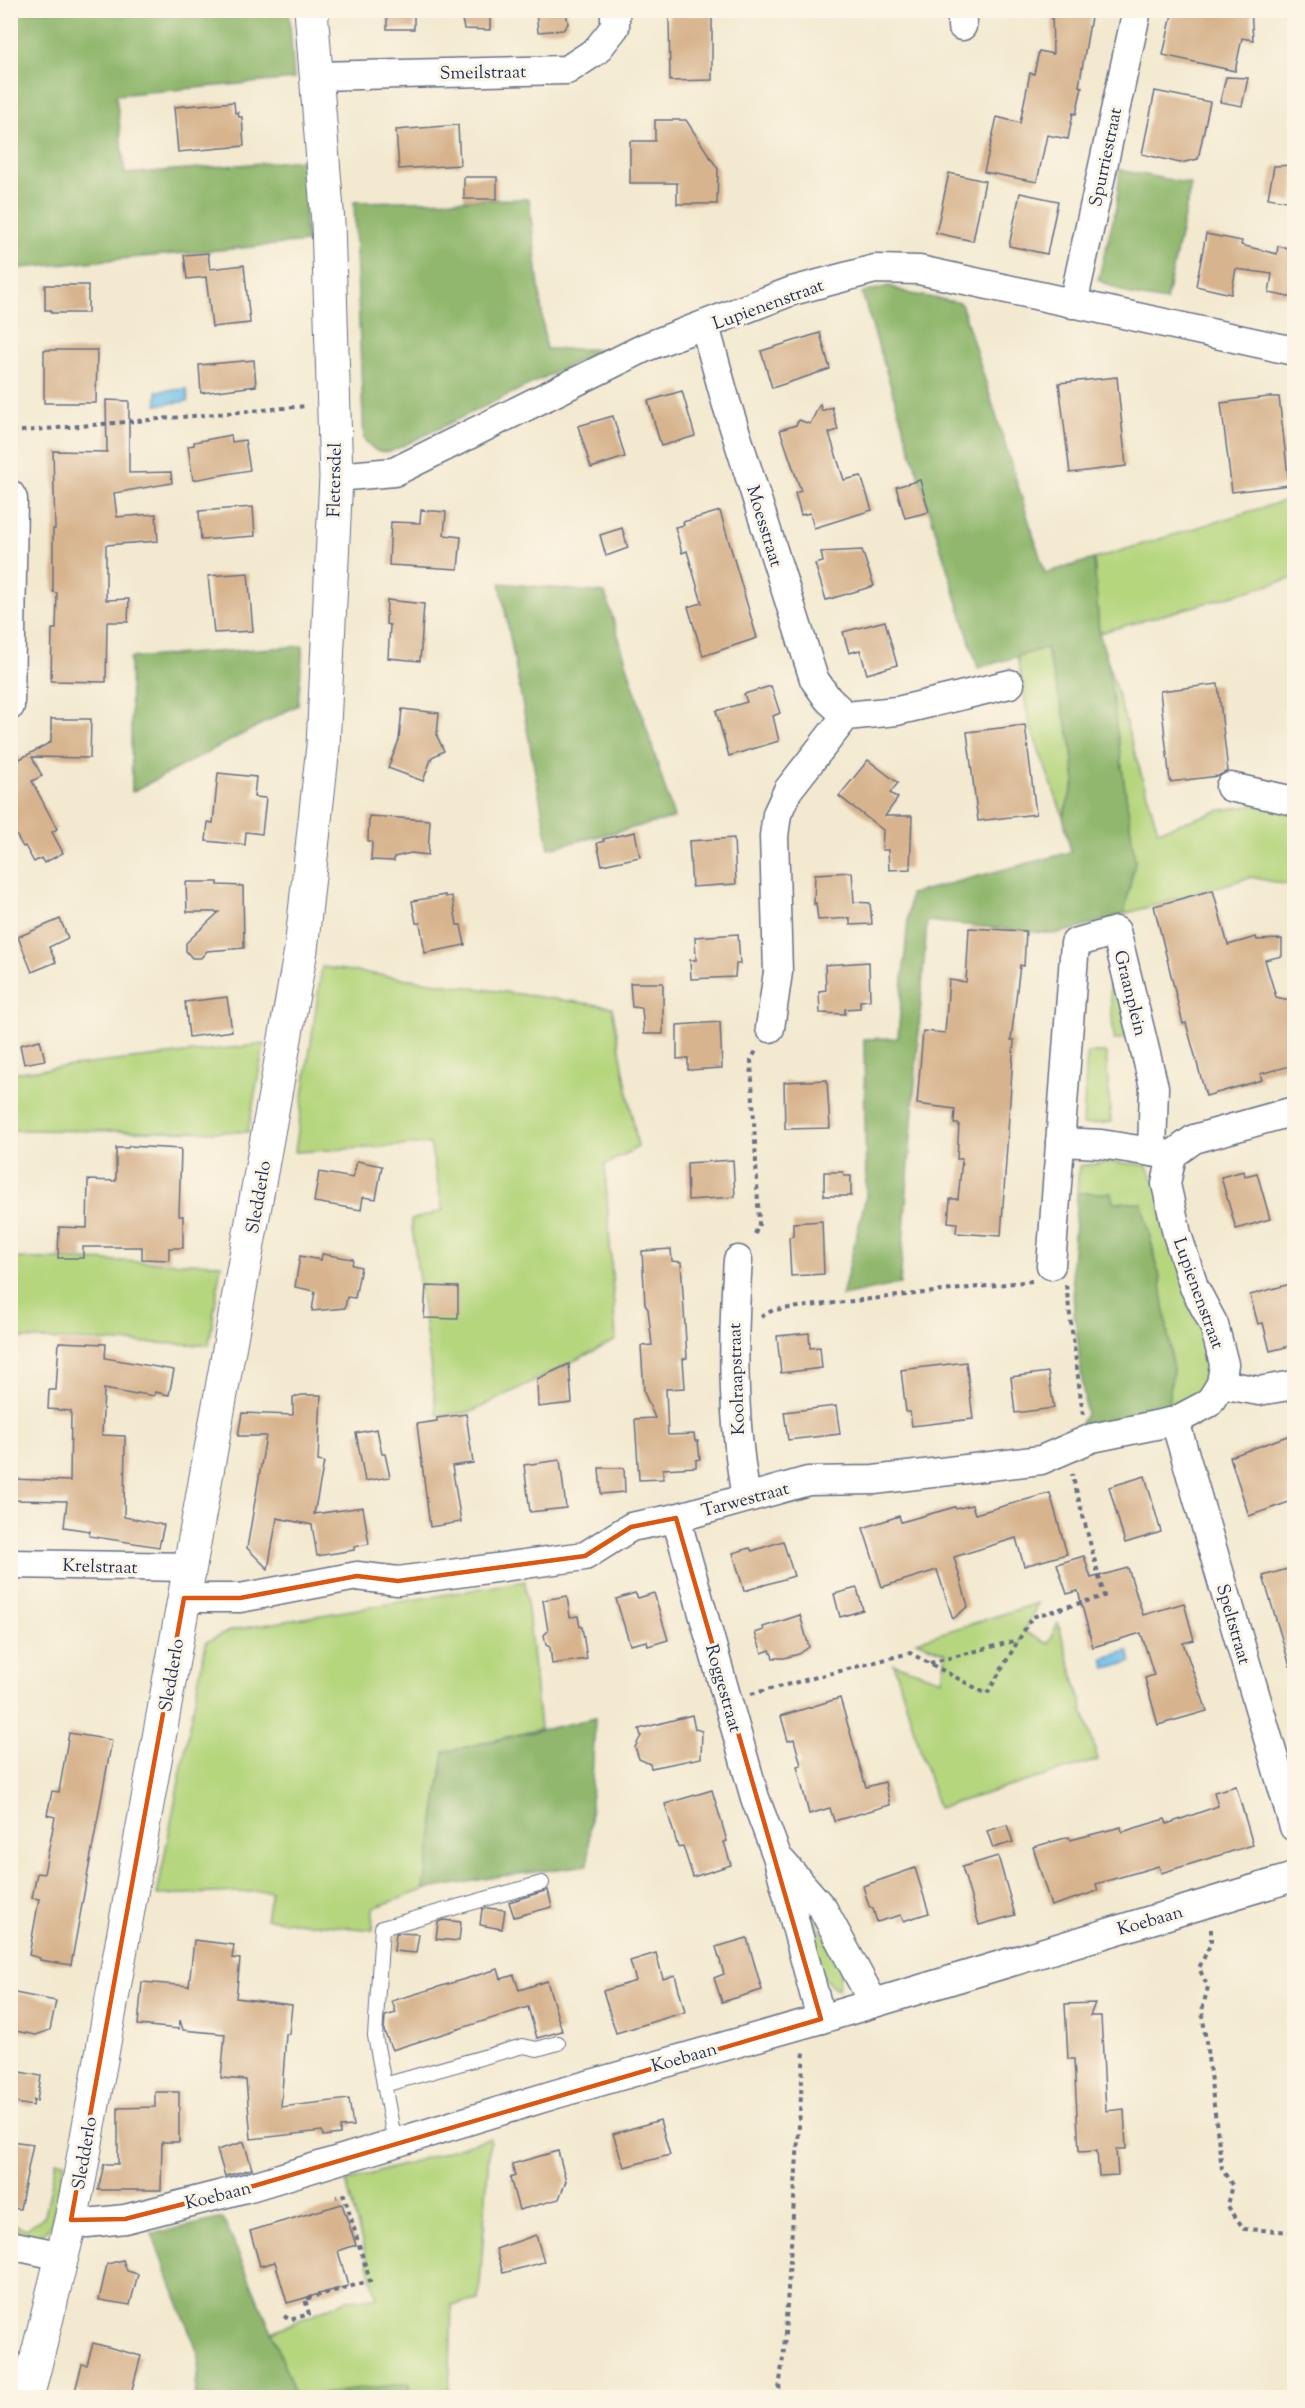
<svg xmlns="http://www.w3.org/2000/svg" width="1305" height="2408" viewBox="0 0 1305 2408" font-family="'Sorts Mill Goudy',serif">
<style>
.green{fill:#b6d67e;stroke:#68826e;stroke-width:1.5}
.forest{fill:#90b76d;stroke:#567366;stroke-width:1.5}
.water{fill:#6fbfea;stroke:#4577a4;stroke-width:1.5}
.building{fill:#d7b48e}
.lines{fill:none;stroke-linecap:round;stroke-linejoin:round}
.service-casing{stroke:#677086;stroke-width:16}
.minor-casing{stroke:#677086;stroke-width:31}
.tertiary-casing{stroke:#677086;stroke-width:35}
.path{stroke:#677086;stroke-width:4;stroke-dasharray:4.5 4.5;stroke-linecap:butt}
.service{stroke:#fff;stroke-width:14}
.minor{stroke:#fff;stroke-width:28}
.tertiary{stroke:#fff;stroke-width:33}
.marked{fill:none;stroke:#de5710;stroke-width:4.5;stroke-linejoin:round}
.labels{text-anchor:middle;stroke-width:6;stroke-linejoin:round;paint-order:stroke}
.street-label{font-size:18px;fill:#1b2f5e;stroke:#fcf5e5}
</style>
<rect width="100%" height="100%" fill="#fcf5e5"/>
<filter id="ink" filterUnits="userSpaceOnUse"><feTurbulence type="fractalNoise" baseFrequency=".0167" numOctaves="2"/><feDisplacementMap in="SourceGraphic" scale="12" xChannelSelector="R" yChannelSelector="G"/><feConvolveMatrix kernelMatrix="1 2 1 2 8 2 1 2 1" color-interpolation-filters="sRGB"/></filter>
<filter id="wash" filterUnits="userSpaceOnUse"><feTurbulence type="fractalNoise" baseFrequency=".008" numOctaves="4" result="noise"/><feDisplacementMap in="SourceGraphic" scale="24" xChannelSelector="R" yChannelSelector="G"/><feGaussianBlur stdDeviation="1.35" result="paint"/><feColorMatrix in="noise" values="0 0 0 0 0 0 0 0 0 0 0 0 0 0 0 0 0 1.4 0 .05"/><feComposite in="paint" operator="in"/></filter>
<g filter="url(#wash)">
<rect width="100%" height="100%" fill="#f3e9d0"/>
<g class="green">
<polygon points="1294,498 1294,578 1099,633 1094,559"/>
<polygon points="1046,647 1071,741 1075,782 1063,816 1029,723 1017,656"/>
<polygon points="1107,659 1158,831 1221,810 1257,805 1294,812 1294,886 1251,877 1124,914 1135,861"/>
<polygon points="322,967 612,1007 638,1147 605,1165 616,1340 471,1412 437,1415 411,1220 443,1210 430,1144 295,1152"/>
<polygon points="1109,981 1117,981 1131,1037 1114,1040"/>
<polygon points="264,1044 248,1132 11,1130 11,1073"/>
<polygon points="1087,1053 1106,1053 1111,1122 1083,1125"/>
<polygon points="1112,1162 1146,1165 1159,1189 1215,1368 1205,1394 1167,1410 1173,1370 1160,1278 1112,1202 1111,1193 1077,1193 1079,1166"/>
<polygon points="11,1258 221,1264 209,1345 11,1338"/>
<polygon points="525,1581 540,1729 444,1752 424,1890 373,1908 373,1930 266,1919 271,1891 157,1895 206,1642 232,1630"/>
<polygon points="1038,1603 1025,1632 1048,1644 1058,1623 1098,1760 938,1808 894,1664 942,1680 946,1653 916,1641"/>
<path d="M806,1901L841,1970L838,1989C806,1972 809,1933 806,1901Z"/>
<polygon points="490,2138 479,2300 452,2305 449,2397 409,2397 410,2384 296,2397 272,2332 346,2300 377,2298 346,2182"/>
<path d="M56,2161L65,2162L51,2224C41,2241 29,2239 11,2237V2223L26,2229L45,2216Z"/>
</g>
<g class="forest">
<polygon points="10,11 289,11 294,79 116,95 125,174 303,160 306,242 11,269"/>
<polygon points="1120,170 1191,184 1166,301 1131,295 1098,280 1116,208"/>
<polygon points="529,199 546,349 603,349 390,452 376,451 364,440 354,202"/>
<polygon points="889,286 911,294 961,303 1045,573 1094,559 1099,633 1107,659 1135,861 1124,914 1080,928 1054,934 927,921 900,1284 842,1296 866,1196 864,1039 898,1038 910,894 1071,852 1063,816 1075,782 1071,741 1046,648 978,668 862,293"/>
<polygon points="500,583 605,593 674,818 549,848"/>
<polygon points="303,646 298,705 132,792 130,658"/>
<polygon points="1077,1193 1111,1193 1113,1202 1142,1203 1160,1278 1173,1370 1167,1410 1077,1431 1086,1414 1074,1310 1072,1265"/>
<polygon points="595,1718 588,1865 495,1877 424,1890 444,1752"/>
<polygon points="223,2218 272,2332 296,2397 410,2383 409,2397 195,2397 199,2356 152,2234"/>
</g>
<g class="water">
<polygon points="187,389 188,401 157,405 157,391"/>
<polygon points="1128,1651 1131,1662 1106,1669 1103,1658"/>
</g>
<g id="blocks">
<g class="building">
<rect x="387" y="10" width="27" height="19"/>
<polygon points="460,10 490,10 490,30 464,29"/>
<polygon points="536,10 566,10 568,24 563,30 538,32"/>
<polygon points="1173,10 1251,10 1253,40 1242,38 1235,71 1163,55"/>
<polygon points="1052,11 1091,17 1079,86 1082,87 1076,114 1073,113 1068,139 1047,135 1037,182 984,172 997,117 1020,123 1030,73 1034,74 1039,51 1053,54"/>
<polygon points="669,15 712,15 712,80 670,81"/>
<polygon points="1226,77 1248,78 1242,106 1220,102"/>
<polygon points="1155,91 1210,102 1198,159 1180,163 1142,154"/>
<polygon points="234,102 235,113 238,112 239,117 242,117 244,146 178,152 174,107"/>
<polygon points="655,120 686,120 718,169 717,204 677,204 677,183 630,183 630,141 655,141"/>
<polygon points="458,125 460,165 399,169 396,130"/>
<polygon points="1294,165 1294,189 1292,202 1268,198 1274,166"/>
<polygon points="949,173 985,181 973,241 936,233"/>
<rect x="464" y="177" width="33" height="22"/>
<polygon points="1020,193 1058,201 1047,254 1009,246"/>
<polygon points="1206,234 1242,241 1241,245 1277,254 1278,246 1294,249 1294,298 1269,293 1272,274 1236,269 1231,294 1196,286"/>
<polygon points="208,253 210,269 244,265 250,323 212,327 206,277 187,279 184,255"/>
<polygon points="45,285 88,285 88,313 51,313 51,310 45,310"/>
<polygon points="820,333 830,369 772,388 761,351"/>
<polygon points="44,350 97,350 96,403 44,403"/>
<polygon points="254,360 256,386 201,393 199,365"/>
<polygon points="1117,377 1126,466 1070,473 1059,383"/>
<polygon points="682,391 695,436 661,446 648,401"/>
<polygon points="1268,397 1279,397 1289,485 1232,492 1221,403"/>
<polygon points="106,400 129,401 129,473 171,472 172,483 114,493 117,517 156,514 158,541 106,545 106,600 129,599 128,622 107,622 106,682 51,681 52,629 56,629 57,593 53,592 53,529 55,529 53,451 107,452"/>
<polygon points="820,404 822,411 832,407 838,430 829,433 844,480 861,476 872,510 814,528 810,513 801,515 795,493 801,491 780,430 796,425 799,420 810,424"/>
<polygon points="613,416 625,457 591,468 578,426"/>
<polygon points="231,435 232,442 245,440 250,470 193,480 188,446 194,445 194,442"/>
<polygon points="920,480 929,512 905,518 896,487"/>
<polygon points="253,507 255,536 201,540 199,511"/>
<polygon points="421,510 446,512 444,535 461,537 458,569 389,565 391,522 420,523"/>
<polygon points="720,511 757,638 703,656 688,607 702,603 687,551 682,553 675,527 684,525 683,522"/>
<polygon points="622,528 628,548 606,556 600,535"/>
<polygon points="862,550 874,586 826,600 815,564 823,562 821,552"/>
<polygon points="248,573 253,631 214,633 208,576"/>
<polygon points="387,600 424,604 420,661 388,658 390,625 386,624"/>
<polygon points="885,621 897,665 867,674 860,650 849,653 843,632"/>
<polygon points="1218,684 1228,771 1218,776 1170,782 1160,691"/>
<polygon points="771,686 780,713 773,716 779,741 729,756 716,711 747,702 744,694"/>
<polygon points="402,709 439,713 437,736 444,751 432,757 423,781 388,768 399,740"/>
<polygon points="51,719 91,719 90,758 32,757 42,776 32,781 57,829 52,832 63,853 44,863 41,858 34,862 25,846 23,847 10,824 10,741 20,759 51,742"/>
<polygon points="1025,725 1036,814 978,821 967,732"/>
<polygon points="868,760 898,783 890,793 898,798 885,816 912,816 910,869 889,870 888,850 882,850 883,830 839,796"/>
<polygon points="218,773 256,777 254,797 266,798 262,834 246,832 245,845 206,841 208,822 213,823"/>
<polygon points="369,816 430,820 428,855 411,853 394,857 394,861 371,860 372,842 368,841"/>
<polygon points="635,832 640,857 602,865 597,843 604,841 603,839"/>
<polygon points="734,838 736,884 692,887 689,841"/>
<polygon points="852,872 854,902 870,903 872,924 850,925 850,918 818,920 816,903 814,904 815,874"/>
<polygon points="186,882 218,882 218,885 243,886 244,948 207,951 201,958 192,958 186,951 186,943 219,912 187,912"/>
<polygon points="1213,890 1228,945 1256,937 1257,940 1282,939 1282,956 1265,960 1276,997 1294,1001 1294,1065 1260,1074 1262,1080 1206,1096 1186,1023 1183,1024 1154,906"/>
<polygon points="445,895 445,897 452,896 457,925 461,925 465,945 425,953 420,923 416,923 412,901"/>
<polygon points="60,919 68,938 49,947 56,962 32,972 18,937"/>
<polygon points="969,928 1026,931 1024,966 1020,965 1011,1040 1014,1040 1001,1236 956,1233 957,1223 948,1222 950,1199 958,1199 962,1159 957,1159 959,1124 954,1124 955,1109 917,1104 923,1031 945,1033 949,980 966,982"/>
<polygon points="738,934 740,964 736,964 735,977 691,979 690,960 696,960 695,937"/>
<polygon points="869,962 870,1000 860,1001 860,1008 845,1009 845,1014 820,1013 819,991 826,990 825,965"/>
<polygon points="630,983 663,983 663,1034 644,1034 642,1008 632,1007"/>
<polygon points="227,997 232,1031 189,1037 185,1002"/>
<polygon points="720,1022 722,1068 688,1070 688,1058 677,1059 677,1025"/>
<polygon points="40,1040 45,1060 24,1064 20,1045"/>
<polygon points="827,1080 830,1128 785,1129 784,1082"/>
<polygon points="129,1146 181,1149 179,1216 183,1216 183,1248 169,1248 169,1260 142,1259 142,1247 83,1247 83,1258 58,1258 59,1227 87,1228 88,1180 116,1181 116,1148 128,1148"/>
<polygon points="733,1160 735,1197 688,1200 687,1163"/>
<polygon points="357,1161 382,1166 376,1199 363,1197 361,1210 314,1202 319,1172 353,1178"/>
<polygon points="1244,1171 1245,1176 1257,1173 1270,1219 1236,1229 1221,1177"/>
<polygon points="824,1172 843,1172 844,1176 851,1176 851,1196 824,1196"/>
<polygon points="822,1221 824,1274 791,1276 789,1237 793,1236 793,1223"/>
<polygon points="671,1249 672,1261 681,1262 687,1358 683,1359 685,1388 666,1389 668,1435 694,1434 695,1441 698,1441 700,1459 696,1460 696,1467 663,1469 663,1479 639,1480 635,1419 655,1418 644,1392 641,1346 652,1345 648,1309 645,1305 642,1251"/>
<polygon points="322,1254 353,1259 352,1265 361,1267 355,1298 347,1297 345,1308 312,1311 315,1291 295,1287 300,1256 321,1260"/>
<polygon points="1294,1283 1294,1345 1270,1351 1263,1323 1258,1324 1250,1295"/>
<polygon points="426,1286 458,1287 458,1319 424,1318"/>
<polygon points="809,1333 810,1348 820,1347 822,1368 781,1373 777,1336"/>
<polygon points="59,1342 106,1344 105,1358 174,1370 169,1395 155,1392 154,1396 137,1393 136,1395 104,1389 102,1435 125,1436 124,1517 164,1525 159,1547 89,1536 90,1531 64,1527 67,1501 10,1500 10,1479 70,1481 71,1411 48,1409 49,1390 56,1390"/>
<polygon points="966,1362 973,1419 912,1426 910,1412 906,1412 901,1370"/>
<polygon points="569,1364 572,1403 538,1407 537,1379"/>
<polygon points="1048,1372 1054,1408 1015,1413 1011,1377"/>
<polygon points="302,1395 321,1395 318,1461 324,1462 314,1514 363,1507 369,1544 354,1547 354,1550 317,1556 312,1525 277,1518 268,1569 247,1548 266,1436 238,1436 242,1413 293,1415 293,1397"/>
<polygon points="836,1406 840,1434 788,1440 784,1412"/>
<polygon points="466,1414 473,1463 452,1466 461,1522 430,1527 417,1424 437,1421 437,1418"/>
<polygon points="377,1429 382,1454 385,1454 390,1477 365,1481 356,1433"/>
<polygon points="1290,1435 1294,1448 1294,1491 1290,1492 1292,1501 1249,1516 1230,1457"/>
<polygon points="560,1460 566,1508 530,1512 524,1465"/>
<polygon points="599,1468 624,1468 625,1492 601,1494"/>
<polygon points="1145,1476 1161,1532 1125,1543 1109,1487"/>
<polygon points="1050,1493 1067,1554 1024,1566 1016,1538 954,1557 968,1606 953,1619 937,1570 882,1587 863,1528 899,1516 901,1522 955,1507 956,1509 972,1505 975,1514"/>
<polygon points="783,1541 794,1576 744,1591 733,1553 750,1548 752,1551"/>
<polygon points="1084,1556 1091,1578 1128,1568 1143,1615 1184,1603 1194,1640 1183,1643 1207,1711 1158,1725 1145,1678 1154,1675 1141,1633 1093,1647 1078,1591 1067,1594 1057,1564"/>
<polygon points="1294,1567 1294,1665 1290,1666 1263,1576"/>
<polygon points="857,1588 863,1610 840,1617 834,1594"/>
<polygon points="635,1593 638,1598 654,1593 668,1640 648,1646 647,1641 630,1645 616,1599"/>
<polygon points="567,1596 570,1617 578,1616 580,1627 582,1627 587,1659 552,1664 550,1647 546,1645 544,1635 548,1631 543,1600"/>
<polygon points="800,1615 809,1647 799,1654 784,1658 773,1658 770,1650 762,1653 755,1633 764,1630 763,1627"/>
<polygon points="840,1698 866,1787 885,1782 890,1805 834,1821 830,1808 809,1814 797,1766 801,1765 794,1739 788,1741 781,1716"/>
<polygon points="692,1715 695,1729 702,1731 701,1758 651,1768 650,1764 639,1759 635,1747 641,1736 639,1729"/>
<polygon points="69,1733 112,1740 71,1965 40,1960 40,1958 29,1955 39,1899 32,1898 37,1873 44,1874 55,1817 47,1815 52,1791 59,1792"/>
<polygon points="1236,1786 1253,1845 1161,1873 1159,1866 1096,1884 1098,1891 1051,1906 1033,1847 1069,1837 1070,1840 1121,1827 1122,1832 1165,1819 1167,1824 1218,1806 1214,1792"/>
<polygon points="712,1790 727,1841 724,1842 731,1865 693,1877 683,1846 678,1847 665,1804"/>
<polygon points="1007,1825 1013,1842 993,1848 987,1831"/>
<polygon points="998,1856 1015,1915 979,1925 962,1867"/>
<polygon points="915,1868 929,1913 903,1921 901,1915 877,1922 873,1909 869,1906 863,1886"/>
<polygon points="548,1890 552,1907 514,1917 509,1902"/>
<polygon points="487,1908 505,1910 502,1929 480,1925 482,1909"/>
<polygon points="443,1920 461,1922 459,1941 436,1939 438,1922"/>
<polygon points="396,1933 419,1934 416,1953 394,1951"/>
<polygon points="747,1938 762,1990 722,2002 714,1978 724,1974 716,1947"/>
<polygon points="194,1940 234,1945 232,1958 240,1959 236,1998 292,2005 289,2034 286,2034 281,2107 349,2099 353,2126 340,2127 340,2134 323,2136 322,2131 251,2139 246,2080 221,2078 225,2034 183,2030 180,2020 179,2029 138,2025 142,1982 189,1986"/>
<polygon points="656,1953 663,1979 675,1975 685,2012 616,2033 603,1991 636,1981 630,1961"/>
<polygon points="498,1969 501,1979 514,1975 519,1990 547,1981 562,2031 537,2038 528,2007 392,2050 384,2031 385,2016 396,2013 392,2001"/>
<polygon points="10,1992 56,2001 50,2030 36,2035 10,2030"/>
<polygon points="1095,2003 1090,2016 1101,2016 1106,2111 1124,2109 1126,2149 1116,2149 1118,2175 1099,2176 1097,2151 1079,2152 1074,2059 1068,2059 1065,2004"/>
<polygon points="10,2070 41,2076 37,2101 34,2100 33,2106 10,2102"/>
<polygon points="155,2092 179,2092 179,2142 162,2142 161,2190 98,2190 104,2164 118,2164 118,2108 155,2107"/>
<polygon points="660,2120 670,2155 624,2167 613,2134"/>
<polygon points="10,2141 33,2144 20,2209 10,2208"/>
<polygon points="244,2142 252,2169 225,2176 217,2150"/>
<polygon points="558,2151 566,2181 559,2199 519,2210 510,2178 515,2176 512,2164"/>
<polygon points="342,2204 356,2245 338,2251 348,2286 287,2303 275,2262 260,2266 250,2231"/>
<polygon points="536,2235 544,2262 503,2273 496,2249"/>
<polygon points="123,2260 127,2271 138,2274 130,2305 99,2300 107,2264"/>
<polygon points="93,2343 141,2356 130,2397 80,2397 81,2393 75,2391 82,2364 87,2365"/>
</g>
</g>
</g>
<g filter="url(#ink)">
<use href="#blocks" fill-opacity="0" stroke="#677086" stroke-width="1.5"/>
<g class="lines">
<g class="service-casing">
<g id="service">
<polyline points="384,2085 523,2046 537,2049 558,2043"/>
<polyline points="395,2143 375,2036 382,1928 542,1883"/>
</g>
</g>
<g class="minor-casing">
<g id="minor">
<polyline points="962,10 962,26"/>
<polyline points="316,76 567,70 596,51 615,27 615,10"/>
<polyline points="1073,304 1137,10"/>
<polyline points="705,326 726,402 814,679 828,699 846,716"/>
<polyline points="336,477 394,472 646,347 792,291 875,269 919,270 1294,351"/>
<polyline points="10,494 13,499 10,706"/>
<polyline points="1230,787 1294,801"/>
<polyline points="770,1028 778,972 774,836 777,814 788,790 846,716 897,711 1010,684"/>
<polyline points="1060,1142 1101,1144 1170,1155"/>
<path d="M738,1260C732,1339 732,1419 746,1497"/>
<polyline points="1051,1265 1075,943 1116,931 1154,1087 1152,1152"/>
<polyline points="1221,1384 1259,1391 1294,1385"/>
<polyline points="1175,1421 1294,1827"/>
<polyline points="676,1518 755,1798 777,1856 821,2019"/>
<polyline points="10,1564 190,1567"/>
<polyline points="184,1598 240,1598 357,1576 398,1581 585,1556 631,1527 676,1518 808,1481 874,1480 1041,1460 1092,1438 1175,1421 1209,1403 1221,1384 1224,1364 1214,1325 1194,1287 1177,1234 1166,1184 1172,1155 1194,1139 1294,1111"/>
<polyline points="782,1862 823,1909 873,2002"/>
<polyline points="71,2220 87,2223 125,2219 250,2187 556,2094 821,2019 1294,1877"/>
<polyline points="10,2245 62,2256"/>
</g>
</g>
<g class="tertiary-casing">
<polyline id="tertiary" points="27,2398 71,2220 80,2176 301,950 323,746 336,477 328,223 311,10"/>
</g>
<g class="path">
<polyline points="12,432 307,406"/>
<polyline points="755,1234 759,1224 751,1060 757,1049"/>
<polyline points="1066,1285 1083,1415"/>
<polyline points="761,1317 773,1310 1032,1281"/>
<polyline points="930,1663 1018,1640"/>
<polyline points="751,1694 910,1653 987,1694 1032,1617 1104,1596 1072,1474"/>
<polyline points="1211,1929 1211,1943 1199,1968 1208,1987 1202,2010 1222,2169 1232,2185 1227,2205 1244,2229 1294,2232"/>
<polyline points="284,2316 290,2320 309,2314 305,2299 370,2281 344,2195 336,2197"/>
<polyline points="778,2398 784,2349 804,2051"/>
</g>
<use href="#service" class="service"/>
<use href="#minor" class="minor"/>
<use href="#tertiary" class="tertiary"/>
</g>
</g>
<path class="marked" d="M676,1518L821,2019L250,2187L125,2219L71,2220L184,1598H240L357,1576L398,1581L585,1556L631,1527Z"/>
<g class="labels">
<g class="street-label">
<text transform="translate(483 72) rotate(-1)" y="6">Smeilstraat</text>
<text transform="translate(1105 157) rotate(-78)" y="6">Spurriestraat</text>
<text transform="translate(768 304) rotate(-20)" y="6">Lupienenstraat</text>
<text transform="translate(334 480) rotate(-89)" y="6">Fletersdel</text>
<text transform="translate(765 526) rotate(73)" y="6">Moesstraat</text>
<text transform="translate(1131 993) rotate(76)" y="6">Graanplein</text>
<text transform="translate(258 1197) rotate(-80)" y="6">Sledderlo</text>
<text transform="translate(1199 1293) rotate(70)" y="6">Lupienenstraat</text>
<text transform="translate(736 1379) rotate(-92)" y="6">Koolraapstraat</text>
<text transform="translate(745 1499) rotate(-15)" y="6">Tarwestraat</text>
<text transform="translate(100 1566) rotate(2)" y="6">Krelstraat</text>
<text transform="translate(1234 1624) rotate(74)" y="6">Speltstraat</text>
<text transform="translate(171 1675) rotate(-80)" y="6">Sledderlo</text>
<text transform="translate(724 1688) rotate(74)" y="6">Roggestraat</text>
<text transform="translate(1150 1920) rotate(-16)" y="6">Koebaan</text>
<text transform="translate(684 2057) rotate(-16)" y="6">Koebaan</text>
<text transform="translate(84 2153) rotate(-80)" y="6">Sledderlo</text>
<text transform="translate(218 2195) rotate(-14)" y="6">Koebaan</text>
</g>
</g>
<rect width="1305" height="2408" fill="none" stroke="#fcf5e5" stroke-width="36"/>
</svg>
